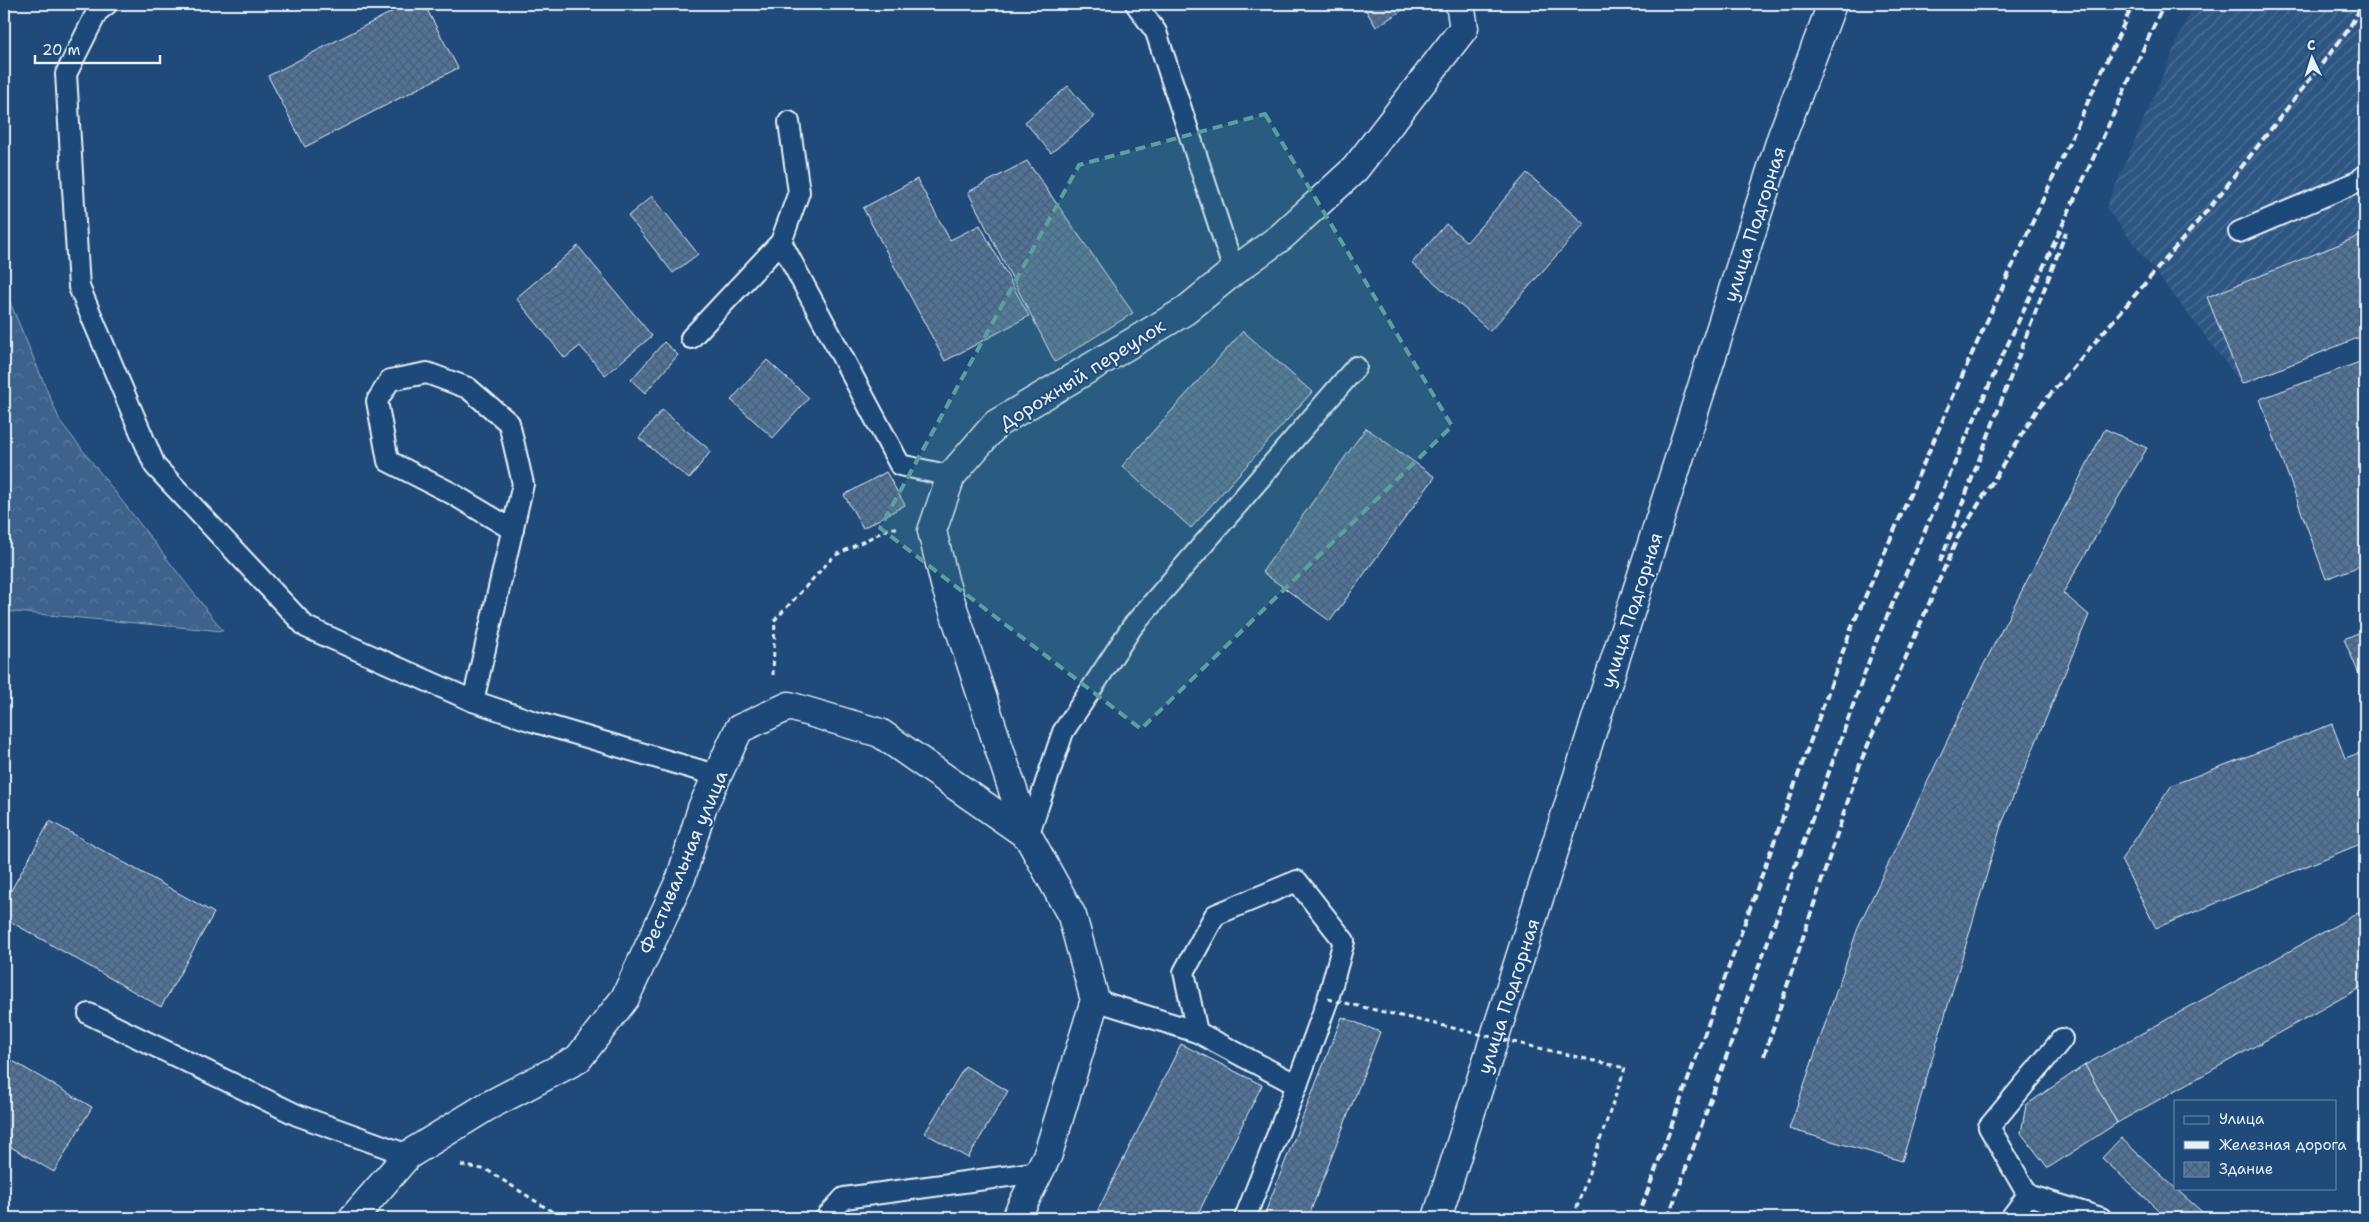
<svg xmlns="http://www.w3.org/2000/svg" width="2369" height="1222" viewBox="0 0 2369 1222" font-family="'Shantell Sans',sans-serif">
<style>
.industrial{fill:url(#industrial-furrows)}
.forest{fill:url(#forest-crowns);stroke:#92aac2}
.building{fill:url(#building-cross-hatch);stroke:#e8f1f8}
.lines{fill:none;stroke-linecap:round;stroke-linejoin:round}
.lane-casing{stroke:#e8f1f8;stroke-width:24}
.street-casing{stroke:#e8f1f8;stroke-width:31}
.secondary-casing{stroke:#e8f1f8;stroke-width:31}
.path{stroke:#e8f1f8;stroke-width:3;stroke-dasharray:5 4;stroke-linecap:butt}
.lane{stroke:#1f4a7a;stroke-width:20}
.street{stroke:#1f4a7a;stroke-width:28}
.secondary{stroke:#1f4a7a;stroke-width:28}
.rail{stroke:#e8f1f8;stroke-width:4;stroke-dasharray:8 4;stroke-linecap:butt}
.path-bridge{stroke:#e8f1f8;stroke-width:3;stroke-dasharray:5 4;stroke-linecap:butt}
.marked{fill:#5ba19e;fill-opacity:0.2;stroke:#5ba19e;stroke-width:4;stroke-dasharray:10 6;stroke-linejoin:round}
.labels{text-anchor:middle;stroke-width:4;stroke-linejoin:round;paint-order:stroke}
.street-label{font-size:19px;fill:#e8f1f8;stroke:#1f4a7a}
</style>
<defs>
<pattern id="industrial-furrows" width="10" height="10" patternUnits="userSpaceOnUse" patternTransform="scale(1.25)"><rect width="10" height="10" fill="#2e5683"/><path d="M-1 1l2-2M0 10L10 0M9 11l2-2" fill="none" stroke="#4c6f95"/></pattern>
<pattern id="forest-crowns" width="20" height="18" patternUnits="userSpaceOnUse" patternTransform="scale(1.25)"><rect width="20" height="18" fill="#3c628c"/><path d="M2 6a3 3 0 1 1 6 0M12 15a3 3 0 1 1 6 0" fill="none" stroke="#58799d"/></pattern>
<pattern id="building-cross-hatch" width="8" height="8" patternUnits="userSpaceOnUse" patternTransform="scale(1.25)"><rect width="8" height="8" fill="#517399"/><path d="M0 0l8 8M0 8l8-8" fill="none" stroke="#4c5e72"/></pattern>
</defs>
<rect width="100%" height="100%" fill="#1f4a7a"/>
<filter id="ink" filterUnits="userSpaceOnUse"><feTurbulence type="fractalNoise" baseFrequency=".02" numOctaves="2"/><feDisplacementMap in="SourceGraphic" scale="10" xChannelSelector="R" yChannelSelector="G"/><feConvolveMatrix kernelMatrix="1 2 1 2 8 2 1 2 1" color-interpolation-filters="sRGB"/></filter>
<g filter="url(#ink)">
<polygon class="industrial" points="2193,4 2365,4 2365,335 2242,384 2106,208"/>
<polygon class="forest" points="4,288 60,421 223,631 4,611"/>
<g class="building">
<polygon points="407,4 424,4 458,68 305,147 268,76"/>
<polygon points="1362,4 1412,4 1376,27"/>
<polygon points="1068,86 1094,117 1051,153 1025,122"/>
<polygon points="1027,161 1133,313 1055,362 968,192"/>
<polygon points="1527,173 1584,224 1490,331 1412,263 1446,224 1467,242"/>
<polygon points="917,179 950,240 980,225 1029,316 945,361 863,208"/>
<polygon points="652,196 698,254 673,273 628,216"/>
<polygon points="2365,234 2365,335 2242,384 2207,297"/>
<polygon points="578,246 652,336 605,375 580,346 565,358 516,298"/>
<polygon points="1243,331 1312,392 1191,528 1122,466"/>
<polygon points="664,342 678,355 645,393 631,380"/>
<polygon points="767,360 809,398 773,438 731,400"/>
<polygon points="2365,360 2365,564 2326,579 2260,399"/>
<polygon points="662,410 711,451 689,479 639,438"/>
<polygon points="1366,428 1435,477 1330,621 1262,572"/>
<polygon points="2105,429 2147,448 2063,593 2089,615 2001,826 1902,1161 1789,1129 1859,925 1981,670"/>
<polygon points="886,472 905,505 863,528 844,495"/>
<polygon points="2365,630 2365,688 2344,639"/>
<polygon points="2332,724 2345,758 2365,751 2365,842 2156,928 2121,860 2172,785"/>
<polygon points="50,821 214,913 161,1007 4,918 4,903"/>
<polygon points="2365,909 2365,985 2117,1123 2085,1065"/>
<polygon points="1342,1017 1380,1032 1308,1218 1263,1218"/>
<polygon points="1181,1044 1262,1085 1196,1218 1094,1218"/>
<polygon points="4,1056 92,1107 54,1172 4,1143"/>
<polygon points="2085,1065 2117,1123 2048,1168 2021,1133 2026,1105"/>
<polygon points="965,1066 1008,1091 968,1158 925,1133"/>
<polygon points="2121,1138 2175,1188 2209,1218 2167,1218 2102,1158"/>
</g>
<g class="lines">
<g class="lane-casing">
<g id="lane">
<polyline points="107,4 97,12 66,74 79,287 155,466 306,627 473,701 532,721 719,776"/>
<polyline points="1136,4 1156,32 1234,271"/>
<polyline points="2239,232 2359,181 2365,175"/>
<polyline points="781,242 900,465 951,476"/>
<polyline points="691,338 781,242 799,192 789,122"/>
<polyline points="473,701 523,484 509,423 468,388 427,373 390,380 377,401 388,461 451,493 513,530"/>
<polyline points="1028,836 1063,732 1132,627 1356,367"/>
<polyline points="1095,1000 1197,1032 1297,1085 1245,1218"/>
<polyline points="89,1014 297,1115 408,1155"/>
<polyline points="1197,1032 1184,972 1215,915 1297,881 1344,941 1328,999 1297,1085"/>
<polyline points="2028,1195 2101,1218"/>
<polyline points="826,1218 844,1198 1039,1172"/>
<polyline points="2011,1218 2028,1195 1989,1127 2062,1039"/>
</g>
</g>
<g class="street-casing">
<g id="street">
<polyline points="353,1218 408,1155 486,1107 578,1059 625,998 681,878 702,808 739,729 789,706 880,733 1028,836"/>
<polyline points="1016,1218 1048,1154 1095,1000 1072,916 1028,836 945,584 932,531 951,476 996,424 1185,311 1234,271 1281,237 1355,169 1464,28 1460,4"/>
</g>
</g>
<g class="secondary-casing">
<polyline id="secondary" points="1437,1218 1782,136 1832,4"/>
</g>
<g class="path">
<polyline points="773,675 775,620 834,556 890,528 897,528"/>
<polyline points="461,1165 487,1170 562,1218"/>
<polyline points="1587,1218 1575,1213 1625,1068"/>
</g>
<use href="#lane" class="lane"/>
<use href="#street" class="street"/>
<use href="#secondary" class="secondary"/>
<g class="rail">
<polyline points="1940,562 2066,232"/>
<polyline points="1764,1056 1861,761 1957,539 2037,410 2211,206 2346,33 2363,4"/>
<polyline points="1638,1218 1851,629 1970,358 2133,4"/>
<polyline points="1668,1218 1877,639 1996,370 2164,4"/>
</g>
<polyline class="path-bridge" points="1328,999 1625,1068"/>
</g>
</g>
<path class="marked" d="M1265,114L1452,426L1141,729L880,528L1079,165Z"/>
<g class="labels">
<g class="street-label">
<text transform="translate(1754 224) rotate(-72)" y="7">улица Подгорная</text>
<text transform="translate(1082 374) rotate(-32)" y="7">Дорожный переулок</text>
<text transform="translate(1631 610) rotate(-72)" y="7">улица Подгорная</text>
<text transform="translate(683 862) rotate(-67)" y="7">Фестивальная улица</text>
<text transform="translate(1508 996) rotate(-72)" y="7">улица Подгорная</text>
</g>
</g>
<rect width="2369" height="1222" fill="none" stroke="#1f4a7a" stroke-width="20"/>
<rect x="10" y="10" width="2349" height="1202" fill="none" stroke="#e8f1f8" stroke-width="2" filter="url(#ink)"/>
<rect x="2174" y="1100" width="162" height="90" fill="#1f4a7a" stroke="#6f8dac"/>
<rect x="2184" y="1116" width="25" height="8" fill="#1f4a7a" stroke="#6f8dac"/>
<text x="2219" y="1124" font-size="15" fill="#e8f1f8">Улица</text>
<rect x="2184" y="1141" width="25" height="8" fill="#e8f1f8" stroke="#6f8dac"/>
<text x="2219" y="1150" font-size="15" fill="#e8f1f8">Железная дорога</text>
<rect x="2184" y="1162" width="25" height="15" fill="url(#building-cross-hatch)" stroke="#6f8dac"/>
<text x="2219" y="1174" font-size="15" fill="#e8f1f8">Здание</text>
<g transform="translate(2312 58) rotate(356)" stroke="#1f4a7a" stroke-width="4" paint-order="stroke">
<path d="M0-4L9 19L0 12L-9 19Z" fill="#e8f1f8"/>
<text y="-8" font-size="14" font-weight="bold" text-anchor="middle" fill="#e8f1f8">С</text>
</g>
<path d="M35 55v8h125v-8" fill="none" stroke="#e8f1f8" stroke-width="2.5"/>
<text x="42" y="55" font-size="15" fill="#e8f1f8" stroke="#1f4a7a" stroke-width="4" paint-order="stroke">20 m</text>
</svg>
